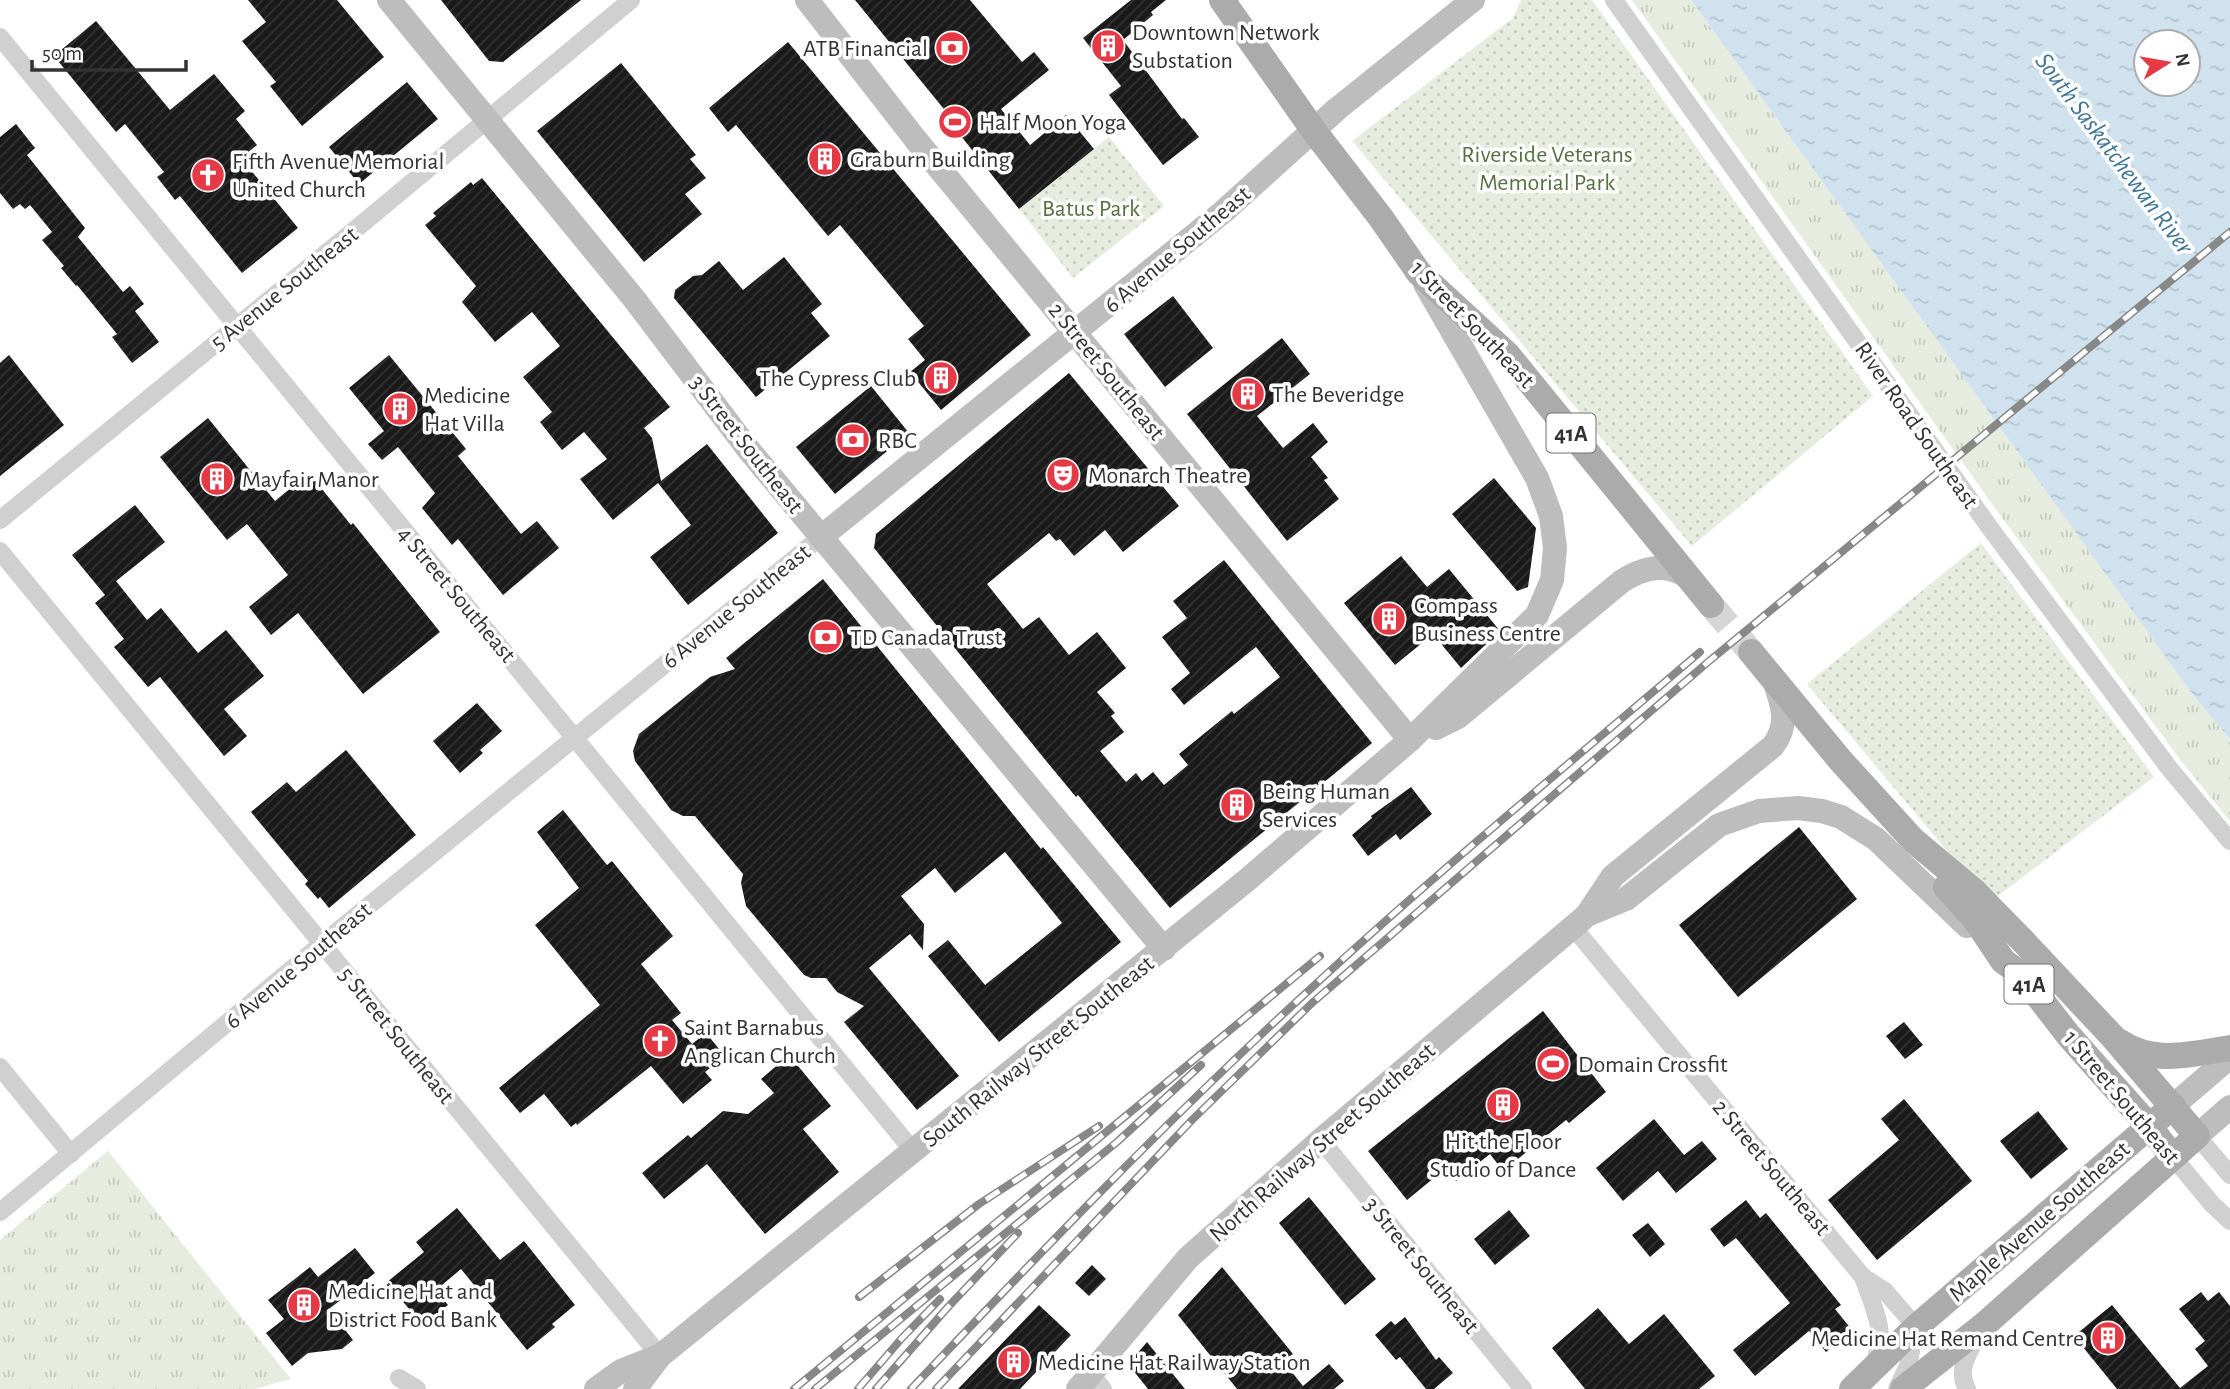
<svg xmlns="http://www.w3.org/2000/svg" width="2230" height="1389" viewBox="0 0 2230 1389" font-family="'Alegreya Sans',sans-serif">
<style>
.grass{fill:url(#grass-tufts)}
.park{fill:url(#park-dots)}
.water{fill:url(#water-ripples);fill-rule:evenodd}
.building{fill:url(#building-hatch)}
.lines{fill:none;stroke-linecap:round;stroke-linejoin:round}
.primary-tunnel{stroke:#d6d6d6;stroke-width:26;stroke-dasharray:26 13;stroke-linecap:butt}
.street{stroke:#d0d0d0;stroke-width:18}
.secondary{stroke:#bdbdbd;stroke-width:24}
.primary{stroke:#ababab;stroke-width:26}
.rail-casing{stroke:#888;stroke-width:8}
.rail{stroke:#fff;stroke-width:5;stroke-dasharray:16;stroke-linecap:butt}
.labels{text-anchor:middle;stroke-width:7;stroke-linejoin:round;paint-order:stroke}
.shield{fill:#fff;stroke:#707070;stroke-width:2}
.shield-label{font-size:23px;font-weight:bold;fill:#333}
.poi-label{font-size:24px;fill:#333;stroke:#fff;text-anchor:start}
.park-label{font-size:24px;fill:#56703f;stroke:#fff}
.street-label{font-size:24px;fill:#333;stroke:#fff}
.water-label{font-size:26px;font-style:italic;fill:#3f7597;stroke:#fff}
</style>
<defs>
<pattern id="grass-tufts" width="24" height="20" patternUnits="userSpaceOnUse" patternTransform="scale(1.75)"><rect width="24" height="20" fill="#e6ecdf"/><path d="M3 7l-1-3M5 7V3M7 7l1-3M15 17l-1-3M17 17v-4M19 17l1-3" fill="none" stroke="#c6cbc0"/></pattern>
<pattern id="park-dots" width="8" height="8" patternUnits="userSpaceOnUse" patternTransform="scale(1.75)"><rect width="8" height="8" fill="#e6ecdf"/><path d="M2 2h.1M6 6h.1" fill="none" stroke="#c6cbc0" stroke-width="1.8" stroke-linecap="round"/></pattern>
<pattern id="water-ripples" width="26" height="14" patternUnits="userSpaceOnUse" patternTransform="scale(1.75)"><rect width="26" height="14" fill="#cfe2ee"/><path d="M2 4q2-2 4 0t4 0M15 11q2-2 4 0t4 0" fill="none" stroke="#b2c2cd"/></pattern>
<pattern id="building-hatch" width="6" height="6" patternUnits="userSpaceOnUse" patternTransform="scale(1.75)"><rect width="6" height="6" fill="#1a1a1a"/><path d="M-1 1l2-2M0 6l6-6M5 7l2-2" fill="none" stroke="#333"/></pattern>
</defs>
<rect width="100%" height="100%" fill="#fff"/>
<g class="grass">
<polygon points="1632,0 1691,0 2193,695 2230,739 2230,821 2182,762 2003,519"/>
<polygon points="108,1151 291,1379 254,1389 0,1389 0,1240"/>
</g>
<g class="park">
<polygon points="1521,0 1592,0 1873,396 1692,546 1352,141 1513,18"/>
<polygon points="1109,137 1164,206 1073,278 1019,209"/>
<polygon points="1981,543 2154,777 1990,902 1807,684"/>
</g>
<path class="water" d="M1691,0H2230V739L2193,695ZM2146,42H2188V84H2146Z"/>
<g class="building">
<polygon points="248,0 337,0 384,57 302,126 270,86 276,82 242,41 266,22"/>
<polygon points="441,0 581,0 503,62 489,61"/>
<polygon points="855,0 970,0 1022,62 1034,52 1049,70 1001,109 1030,145 1066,115 1094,149 1019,209 949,121 952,119"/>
<polygon points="1131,0 1166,0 1151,12 1153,15 1123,40 1182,119 1184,118 1199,137 1163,165 1109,95 1121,86 1083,38"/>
<polygon points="96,21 170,110 214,74 245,111 236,119 257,145 241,158 298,228 242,273 180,196 175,200 157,177 164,172 125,124 116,132 54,56"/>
<polygon points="788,42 1031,335 941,410 910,372 925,360 908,339 924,326 840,225 828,236 736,125 728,132 709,108"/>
<polygon points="621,63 696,155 690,159 706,178 685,194 702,214 644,262 537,131"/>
<polygon points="407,82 438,119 359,184 329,147"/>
<polygon points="16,124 35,148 27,155 85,228 78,237 123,292 130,286 144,304 135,311 159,342 132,363 112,337 117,334 77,285 76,286 61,268 64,266 42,240 52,232 30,205 25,209 20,204 13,209 0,193 0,137"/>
<polygon points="482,178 670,407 644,428 652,438 661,481 707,444 778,533 688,605 650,557 691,525 658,483 613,520 580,479 607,459 584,432 562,450 540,422 552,412 523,377 560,346 532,312 495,342 462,302 476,286 425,225 436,216 433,213 471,182 473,185"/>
<polygon points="784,257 822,304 811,313 830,336 756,397 674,298 675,290 693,276 702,275 719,261 743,290"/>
<polygon points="1173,296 1213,348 1165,387 1124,334"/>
<polygon points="1282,338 1310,374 1257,416 1283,448 1313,423 1328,442 1311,457 1328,478 1324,480 1339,499 1287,541 1187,414"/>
<polygon points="9,355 64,425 0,476 0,363"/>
<polygon points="389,355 466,449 458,456 521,534 537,521 559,548 503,595 458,539 452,545 422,508 435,493 398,447 382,460 368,444 384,431 349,388"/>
<polygon points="1069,373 1179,506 1123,552 1105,530 1074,556 1060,539 1056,541 1049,533 987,584 1023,629 1039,617 1069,655 1097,632 1126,668 1097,692 1115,713 1111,716 1124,732 1100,751 1126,782 1136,773 1142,781 1153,772 1164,785 1188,765 1179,754 1232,711 1234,714 1280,677 1256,647 1184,705 1171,689 1190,673 1162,637 1187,618 1173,601 1224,560 1372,743 1170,908 1078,795 1076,797 1047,762 874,548 876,534"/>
<polygon points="871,386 909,433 835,494 796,447"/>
<polygon points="208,418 275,501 309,473 351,525 353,523 440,632 363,694 298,613 271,635 249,607 288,575 247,524 227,540 160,457"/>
<polygon points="1494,478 1536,528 1528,587 1517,591 1452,514"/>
<polygon points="135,505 165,542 116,581 147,620 161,608 198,653 226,630 264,676 224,709 247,736 224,756 160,677 148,687 114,647 124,639 95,603 105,595 72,555"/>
<polygon points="1401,556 1427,587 1449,569 1500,631 1461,668 1433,634 1395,665 1344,603"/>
<polygon points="823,579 1041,849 1043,847 1121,942 999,1042 928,956 948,940 985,985 1062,923 1005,852 955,893 935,868 901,896 924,924 923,950 910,934 869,968 959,1076 917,1110 844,1022 864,1006 837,992 826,978 811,978 804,975 746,906 741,883 743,874 695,816 683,816 671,810 635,761 633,751 639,734 710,677 735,669 726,658"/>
<polygon points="477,703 502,731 480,750 483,753 460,773 433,741"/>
<polygon points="346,750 416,835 329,908 320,897 318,899 305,884 308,881 251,812 287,782 296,792"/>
<polygon points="1411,787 1432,814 1400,840 1396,834 1368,856 1352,835 1372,818 1371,816"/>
<polygon points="563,810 607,865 612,861 673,936 641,964 681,1013 672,1020 692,1044 706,1033 725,1056 705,1072 712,1080 683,1104 651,1066 577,1125 576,1123 571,1127 544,1094 520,1113 499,1088 600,1005 535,925 579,888 537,832"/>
<polygon points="1799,827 1857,899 1738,997 1679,925"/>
<polygon points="1543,1011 1606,1092 1569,1123 1566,1120 1503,1171 1490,1154 1456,1181 1446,1168 1407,1200 1368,1151"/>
<polygon points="1904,1022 1923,1045 1905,1059 1886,1036"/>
<polygon points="789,1055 831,1106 803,1129 839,1172 765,1234 707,1164 664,1199 642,1173 688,1135 691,1138 723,1111 748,1114 774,1093 761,1079"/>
<polygon points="1904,1099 1972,1181 1877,1260 1828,1200 1899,1140 1881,1119"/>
<polygon points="2038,1111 2068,1149 2031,1179 2000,1141"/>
<polygon points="1654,1119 1684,1155 1702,1141 1717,1159 1676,1193 1658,1171 1623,1201 1596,1168"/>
<polygon points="1309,1197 1376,1279 1345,1305 1279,1223"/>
<polygon points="1746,1200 1760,1218 1766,1213 1841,1305 1835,1309 1852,1330 1826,1352 1809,1331 1755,1376 1733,1350 1790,1303 1736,1238 1724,1247 1710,1229"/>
<polygon points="457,1208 500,1260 524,1241 575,1305 552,1324 555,1327 527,1350 461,1269 436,1290 448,1305 422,1325 387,1282 424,1252 416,1242"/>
<polygon points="1509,1210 1530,1236 1495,1265 1474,1239"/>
<polygon points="1648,1223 1665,1244 1650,1257 1632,1235"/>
<polygon points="355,1248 375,1273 329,1309 353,1340 342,1349 308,1353 292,1366 266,1333 284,1319 268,1300 310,1267 318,1277"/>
<polygon points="1092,1265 1106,1279 1089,1296 1075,1283"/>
<polygon points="1222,1267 1293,1354 1283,1361 1303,1386 1329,1364 1344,1381 1334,1389 1237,1389 1178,1315"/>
<polygon points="2201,1292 2208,1301 2219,1292 2230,1306 2230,1389 2117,1389 2074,1336 2112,1305 2180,1388 2208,1366 2195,1349 2205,1341 2179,1309"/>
<polygon points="1039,1305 1071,1335 1020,1389 958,1389"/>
<polygon points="1598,1308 1629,1344 1664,1314 1715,1376 1699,1389 1585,1389 1552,1348"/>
<polygon points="1405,1317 1436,1360 1439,1357 1453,1373 1434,1389 1426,1389 1400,1357 1396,1360 1375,1335 1391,1321 1395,1325"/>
<polygon points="1147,1342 1185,1389 1148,1389 1128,1364"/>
</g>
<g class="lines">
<polyline class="primary-tunnel" points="1711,605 1751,652"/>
<g class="street">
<polyline points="1614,0 1990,528 2169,768 2230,841"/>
<polyline points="0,37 914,1152"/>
<polyline points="0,520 363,223 631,0"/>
<polyline points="0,551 660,1356"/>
<polyline points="1573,927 1863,1277 1885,1291 1916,1327 1908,1366 1897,1389"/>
<polyline points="0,1067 71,1154"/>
<polyline points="2197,1136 2230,1175"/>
<polyline points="1321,1140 1523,1389"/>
<polyline points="2173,1157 2212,1204 2230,1221"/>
<polyline points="0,1212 323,943 821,537"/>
<path d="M1863,1277C1873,1306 1889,1335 1873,1364"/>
<polyline points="1091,1374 1103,1389"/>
<polyline points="399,1378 417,1389"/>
<path d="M1967,1389C1956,1370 1969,1351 1979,1334"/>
</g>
<g class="secondary">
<polyline points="389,0 635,300 748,449 1164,949"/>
<polyline points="807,0 916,140 1410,740"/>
<polyline points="821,537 1223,212 1337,109 1473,0"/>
<path d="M1436,728L1458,717L1622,581C1644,567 1667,562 1689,578"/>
<polyline points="1587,915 1626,899 1719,825 1759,811 1798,808 1822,811 1841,817 1876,839 1967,926"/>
<polyline points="2173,1106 2230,1057"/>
<polyline points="2197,1136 2230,1107"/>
<polyline points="596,1389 621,1371 659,1356"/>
<polyline points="635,1389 660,1356 1247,880 1410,740 1537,615 1552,580 1555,548 1551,516 1537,478 1425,284"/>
<path d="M1078,1389L1188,1258L1321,1140L1573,927L1587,915L1613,876L1773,746C1789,725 1783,706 1775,683"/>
</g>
<g class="primary">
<polyline points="1222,0 1314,131 1381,218 1419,273 1507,354 1711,605"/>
<polyline points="1751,652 1841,761 1913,840 1975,892 2021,939 2112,1036 2197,1136 1984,1325 1903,1389"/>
<polyline points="1946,887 1975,919 2003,961 2021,974 2069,1036 2149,1126 2173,1157"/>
<path d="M2120,1042C2153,1065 2193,1054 2230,1048"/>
<polyline points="1852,1389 1916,1327 2173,1106"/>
</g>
<g class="rail-casing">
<g id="rail">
<polyline points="859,1297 979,1204 1099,1126"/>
<polyline points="794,1389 1320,956"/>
<polyline points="815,1389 1117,1142 1201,1065"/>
<polyline points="858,1389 902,1338 940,1299"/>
<polyline points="876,1389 948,1307 1018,1233"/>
<path d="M911,1389C1039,1254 1168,1119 1306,993C1433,875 1568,765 1700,652"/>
<polyline points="936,1389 1192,1120 1312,1003 1708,662 2230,232"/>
</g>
</g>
<use href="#rail" class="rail"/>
</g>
<defs>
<g id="building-disc" transform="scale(1.75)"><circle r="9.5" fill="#e63946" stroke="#fff"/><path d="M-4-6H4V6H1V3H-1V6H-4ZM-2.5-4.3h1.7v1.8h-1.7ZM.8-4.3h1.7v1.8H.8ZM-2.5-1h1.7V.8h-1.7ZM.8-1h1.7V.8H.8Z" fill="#fff"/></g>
<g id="bank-disc" transform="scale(1.75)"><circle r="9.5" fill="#e63946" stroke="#fff"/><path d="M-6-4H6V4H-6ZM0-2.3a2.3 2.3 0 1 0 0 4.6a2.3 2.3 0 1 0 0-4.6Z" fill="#fff"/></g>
<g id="stadium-disc" transform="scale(1.75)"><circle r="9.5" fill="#e63946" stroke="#fff"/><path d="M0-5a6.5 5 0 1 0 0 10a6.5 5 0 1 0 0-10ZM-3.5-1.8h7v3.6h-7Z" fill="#fff"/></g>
<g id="church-disc" transform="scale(1.75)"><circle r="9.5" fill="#e63946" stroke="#fff"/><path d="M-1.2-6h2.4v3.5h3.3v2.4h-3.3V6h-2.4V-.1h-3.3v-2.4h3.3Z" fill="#fff"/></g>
<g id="theatre-disc" transform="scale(1.75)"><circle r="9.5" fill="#e63946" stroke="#fff"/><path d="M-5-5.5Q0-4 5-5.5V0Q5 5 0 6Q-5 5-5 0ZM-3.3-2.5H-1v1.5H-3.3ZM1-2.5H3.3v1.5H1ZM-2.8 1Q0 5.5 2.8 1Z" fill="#fff"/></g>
</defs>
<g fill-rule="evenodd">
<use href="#building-disc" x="1108" y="46"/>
<use href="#bank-disc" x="952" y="48"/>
<use href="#stadium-disc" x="955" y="122"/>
<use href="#building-disc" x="825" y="159"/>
<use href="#church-disc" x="208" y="175"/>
<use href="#building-disc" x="941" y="378"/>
<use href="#building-disc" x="1248" y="394"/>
<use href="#building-disc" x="400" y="409"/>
<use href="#bank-disc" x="853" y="440"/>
<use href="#theatre-disc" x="1063" y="475"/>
<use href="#building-disc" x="217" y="479"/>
<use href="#building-disc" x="1389" y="619"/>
<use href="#bank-disc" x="826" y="637"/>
<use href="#building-disc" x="1237" y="805"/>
<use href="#church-disc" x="660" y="1041"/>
<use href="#stadium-disc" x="1553" y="1064"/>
<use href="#building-disc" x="1503" y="1105"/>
<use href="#building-disc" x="304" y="1305"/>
<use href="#building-disc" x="2108" y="1338"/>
<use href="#building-disc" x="1014" y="1362"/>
</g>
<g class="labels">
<g class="shield">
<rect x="1546.5" y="413.5" width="49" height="39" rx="5"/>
<rect x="2004.5" y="964.5" width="49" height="39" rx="5"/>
</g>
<g class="shield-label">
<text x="1571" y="441">41A</text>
<text x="2029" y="992">41A</text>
</g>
<g class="poi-label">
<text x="1132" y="40">Downtown Network<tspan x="1132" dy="28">Substation</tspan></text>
<text x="928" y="56" text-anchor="end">ATB Financial</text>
<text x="979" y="130">Half Moon Yoga</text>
<text x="850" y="167">Graburn Building</text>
<text x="232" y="169">Fifth Avenue Memorial<tspan x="232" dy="28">United Church</tspan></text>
<text x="916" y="386" text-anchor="end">The Cypress Club</text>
<text x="1272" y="402">The Beveridge</text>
<text x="424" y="403">Medicine<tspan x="424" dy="28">Hat Villa</tspan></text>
<text x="878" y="448">RBC</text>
<text x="1088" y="483">Monarch Theatre</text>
<text x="242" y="487">Mayfair Manor</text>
<text x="1414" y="613">Compass<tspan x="1414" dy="28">Business Centre</tspan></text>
<text x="850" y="645">TD Canada Trust</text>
<text x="1262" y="799">Being Human<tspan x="1262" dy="28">Services</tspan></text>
<text x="684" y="1035">Saint Barnabus<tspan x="684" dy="28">Anglican Church</tspan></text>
<text x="1578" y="1072">Domain Crossfit</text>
<text x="1503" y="1149" text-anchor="middle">Hit the Floor<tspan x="1503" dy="28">Studio of Dance</tspan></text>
<text x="328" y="1299">Medicine Hat and<tspan x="328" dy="28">District Food Bank</tspan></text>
<text x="2084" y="1346" text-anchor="end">Medicine Hat Remand Centre</text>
<text x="1038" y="1370">Medicine Hat Railway Station</text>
</g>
<g class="park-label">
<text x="1547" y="162">Riverside Veterans<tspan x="1547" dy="28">Memorial Park</tspan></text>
<text x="1091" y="216">Batus Park</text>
</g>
<g class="street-label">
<text transform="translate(1177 249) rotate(-40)" y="8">6 Avenue Southeast</text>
<text transform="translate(284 288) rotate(-39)" y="8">5 Avenue Southeast</text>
<text transform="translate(1473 324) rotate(46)" y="8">1 Street Southeast</text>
<text transform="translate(1107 371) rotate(51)" y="8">2 Street Southeast</text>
<text transform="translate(1917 425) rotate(55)" y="8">River Road Southeast</text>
<text transform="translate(747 444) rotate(52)" y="8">3 Street Southeast</text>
<text transform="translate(457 594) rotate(50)" y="8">4 Street Southeast</text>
<text transform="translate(736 606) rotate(-39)" y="8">6 Avenue Southeast</text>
<text transform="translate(298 965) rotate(-40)" y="8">6 Avenue Southeast</text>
<text transform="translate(397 1035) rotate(51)" y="8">5 Street Southeast</text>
<text transform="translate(1038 1051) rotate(-39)" y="8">South Railway Street Southeast</text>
<text transform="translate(2122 1097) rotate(50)" y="8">1 Street Southeast</text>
<text transform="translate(1322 1142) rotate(-41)" y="8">North Railway Street Southeast</text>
<text transform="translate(1772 1167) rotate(50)" y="8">2 Street Southeast</text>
<text transform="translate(2039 1221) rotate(-41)" y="8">Maple Avenue Southeast</text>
<text transform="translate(1422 1265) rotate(51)" y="8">3 Street Southeast</text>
</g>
<g class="water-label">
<text transform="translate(2115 153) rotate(53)" y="9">South Saskatchewan River</text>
</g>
</g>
<g transform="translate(2167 63) rotate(79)"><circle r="33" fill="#ffffff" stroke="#adadad" stroke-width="2"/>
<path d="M0-5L12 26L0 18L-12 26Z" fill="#e63946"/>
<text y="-10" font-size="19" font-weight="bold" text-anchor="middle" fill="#333333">N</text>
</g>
<path d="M32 60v10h154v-10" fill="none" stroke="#333333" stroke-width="3.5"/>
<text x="42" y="60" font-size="21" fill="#333333" stroke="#ffffff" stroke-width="5" paint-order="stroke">50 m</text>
</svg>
